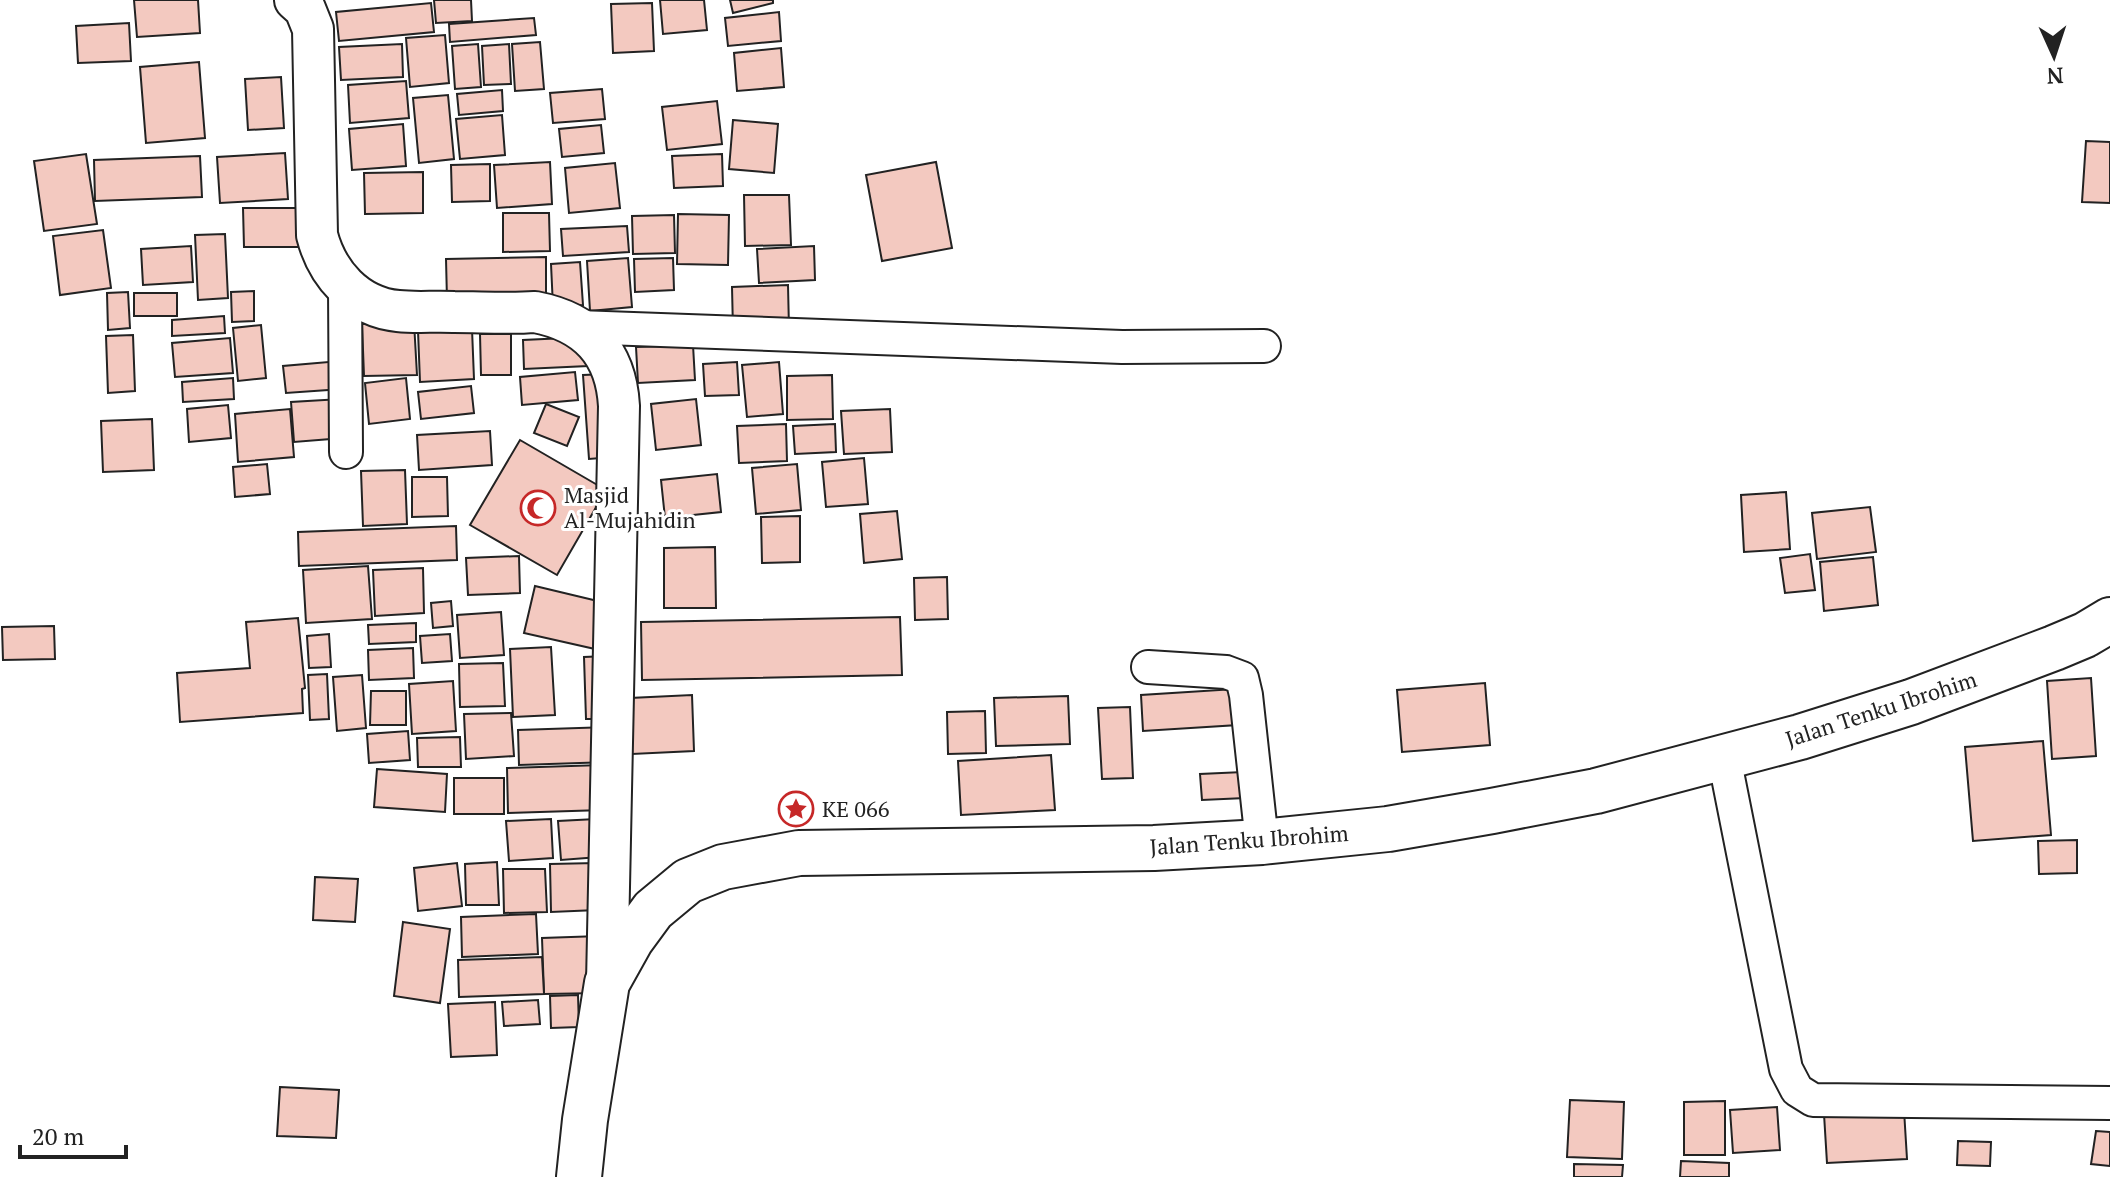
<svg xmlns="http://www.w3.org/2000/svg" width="2110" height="1177" viewBox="0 0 2110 1177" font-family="'PT Serif',serif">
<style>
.building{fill:#f3c9c0;stroke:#222;stroke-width:2}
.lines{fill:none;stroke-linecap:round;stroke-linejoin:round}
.minor-casing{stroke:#222;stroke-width:36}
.tertiary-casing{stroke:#222;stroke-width:44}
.primary-casing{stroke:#222;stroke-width:48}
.minor{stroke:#fff;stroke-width:32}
.tertiary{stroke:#fff;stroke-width:40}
.primary{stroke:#fff;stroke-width:44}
.labels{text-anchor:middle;stroke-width:6;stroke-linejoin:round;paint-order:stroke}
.poi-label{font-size:22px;fill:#222;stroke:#fff;text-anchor:start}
.street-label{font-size:22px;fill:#222;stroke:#fff}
</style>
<rect width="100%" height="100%" fill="#fff"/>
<g class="building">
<polygon points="134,0 198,0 200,33 137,37"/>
<polygon points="434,0 471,0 472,21 436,23"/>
<polygon points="660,0 704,0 707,30 663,34"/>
<polygon points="730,0 773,0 773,3 733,13"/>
<polygon points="431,3 434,32 339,41 336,12"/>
<polygon points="652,3 654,51 613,53 611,4"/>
<polygon points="779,12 781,41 728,46 725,18"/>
<polygon points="534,18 536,35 450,42 449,24"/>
<polygon points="129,23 131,61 78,63 76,26"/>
<polygon points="445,35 449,83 410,87 406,38"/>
<polygon points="540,42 544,89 515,91 512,44"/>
<polygon points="402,44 403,77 341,80 339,47"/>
<polygon points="478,44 481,87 455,89 452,46"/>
<polygon points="509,44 511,84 484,85 482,46"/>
<polygon points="781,48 784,87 737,91 734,53"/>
<polygon points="199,62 205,138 146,143 140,67"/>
<polygon points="281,77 284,128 248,130 245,79"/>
<polygon points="406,81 409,118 350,123 348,85"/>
<polygon points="602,89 605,119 553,123 550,93"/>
<polygon points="502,90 503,111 459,115 457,94"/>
<polygon points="448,95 454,159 419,163 413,98"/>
<polygon points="717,101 722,144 667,150 662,107"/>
<polygon points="502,115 505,155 460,159 456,119"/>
<polygon points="733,120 778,124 774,173 729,169"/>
<polygon points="403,124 406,166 352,170 349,129"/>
<polygon points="601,125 604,153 562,157 559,129"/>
<polygon points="2086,141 2110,142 2110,203 2082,202"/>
<polygon points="285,153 288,199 220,203 217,157"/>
<polygon points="86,154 97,224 44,231 34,161"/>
<polygon points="722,154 723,186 674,188 672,156"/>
<polygon points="200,156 202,197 95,201 94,160"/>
<polygon points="550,162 552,204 497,208 494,165"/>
<polygon points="936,162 952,248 882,261 866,175"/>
<polygon points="615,163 620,208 569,213 565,168"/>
<polygon points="490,164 490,201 452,202 451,165"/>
<polygon points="423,172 423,213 365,214 364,173"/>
<polygon points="744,195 789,195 791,245 745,246"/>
<polygon points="243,208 307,208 307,247 244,247"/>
<polygon points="503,213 549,213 550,251 503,252"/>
<polygon points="678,214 729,215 728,265 677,264"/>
<polygon points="674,215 675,253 633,254 632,216"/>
<polygon points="627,226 629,252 563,256 561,229"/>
<polygon points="103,230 111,288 60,295 53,236"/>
<polygon points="225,234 228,298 198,300 195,235"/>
<polygon points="191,246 193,282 143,285 141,249"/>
<polygon points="814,246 815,280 759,283 757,249"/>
<polygon points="546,257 546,298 447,300 446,259"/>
<polygon points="628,258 632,307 590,311 587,261"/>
<polygon points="673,258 674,290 635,292 634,259"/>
<polygon points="580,262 583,305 553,307 551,264"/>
<polygon points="788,285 789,329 733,330 732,287"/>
<polygon points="254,291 254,321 232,322 231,292"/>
<polygon points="128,292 130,328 108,330 107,293"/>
<rect x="134" y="293" width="43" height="23"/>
<polygon points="224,316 225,333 172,336 172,320"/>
<polygon points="414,322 417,375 364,376 362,324"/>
<polygon points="261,325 266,378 238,381 233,328"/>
<polygon points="472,329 474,379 420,382 418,331"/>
<polygon points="480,334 511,334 511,375 481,375"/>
<polygon points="133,335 135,391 108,393 106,336"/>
<polygon points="587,337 588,366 524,369 523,340"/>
<polygon points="230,338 233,373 175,377 172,343"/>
<polygon points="693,345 695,380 638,383 636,347"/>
<polygon points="340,361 342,389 286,393 283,366"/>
<polygon points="737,362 739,395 705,396 703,364"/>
<polygon points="779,362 783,414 747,417 742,365"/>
<polygon points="575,372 578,400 522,405 520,377"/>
<polygon points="607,374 613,457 589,459 583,375"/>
<polygon points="832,375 833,419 787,420 787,376"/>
<polygon points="233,378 234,399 183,402 182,382"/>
<polygon points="406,378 410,419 369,424 365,383"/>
<polygon points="471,386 474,413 421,419 418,392"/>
<polygon points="341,399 343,438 294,442 291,402"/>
<polygon points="696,399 701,445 656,450 651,404"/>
<polygon points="546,404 579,417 567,446 534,433"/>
<polygon points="228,405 231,438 189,442 187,409"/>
<polygon points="290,409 294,457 238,462 235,414"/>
<polygon points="890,409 892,452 844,454 841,411"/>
<polygon points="152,419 154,470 103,472 101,421"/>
<polygon points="786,424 787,461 739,463 737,426"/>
<polygon points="835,424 836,452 795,454 793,426"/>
<polygon points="490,431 492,465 419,470 417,435"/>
<polygon points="520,440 606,490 557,575 470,525"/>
<polygon points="864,458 868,504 826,507 822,462"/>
<polygon points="267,464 270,494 235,497 233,467"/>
<polygon points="797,464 801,510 756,514 752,468"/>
<polygon points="405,470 407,524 363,526 361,471"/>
<polygon points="717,474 721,512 665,518 661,480"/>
<polygon points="412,477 447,477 448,516 412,517"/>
<polygon points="1786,492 1790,549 1744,552 1741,495"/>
<polygon points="1870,507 1876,552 1817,559 1812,513"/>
<polygon points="897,511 902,559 864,563 860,514"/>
<polygon points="800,516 800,562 762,563 761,517"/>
<polygon points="456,526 457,560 299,566 298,532"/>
<polygon points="715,547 716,608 664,608 664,548"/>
<polygon points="1810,554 1815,590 1785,593 1780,558"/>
<polygon points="519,556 520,593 468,595 466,558"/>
<polygon points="1873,557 1878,605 1824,611 1820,562"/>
<polygon points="368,566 372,619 306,623 303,570"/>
<polygon points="423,568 424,613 375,616 373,570"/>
<polygon points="947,577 948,619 915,620 914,578"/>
<polygon points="535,586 606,603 595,649 524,633"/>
<polygon points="451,601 453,626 433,628 431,603"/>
<polygon points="501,612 504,655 460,658 457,615"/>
<polygon points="900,617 902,675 642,680 641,622"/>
<polygon points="298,618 305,688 302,689 303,713 180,722 177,673 250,668 246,622"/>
<polygon points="416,623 416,642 369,644 368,625"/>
<polygon points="54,626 55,659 3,660 2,627"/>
<polygon points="329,634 331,667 309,668 307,636"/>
<polygon points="450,634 452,661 422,663 420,636"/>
<polygon points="551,647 555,715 513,717 510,649"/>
<polygon points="413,648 414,678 369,680 368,650"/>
<polygon points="607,656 609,719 586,719 584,657"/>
<polygon points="503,663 505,706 460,707 459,664"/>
<polygon points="327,674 329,719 310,720 308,675"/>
<polygon points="362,675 366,728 337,731 333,677"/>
<polygon points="2091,678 2096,756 2052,759 2047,681"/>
<polygon points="453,681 456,731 412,734 409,684"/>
<polygon points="1485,683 1490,745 1402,752 1397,690"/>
<polygon points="1235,689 1238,725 1143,731 1141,695"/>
<polygon points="371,691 406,691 406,725 370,725"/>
<polygon points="692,695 694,751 632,754 630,698"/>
<polygon points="1068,696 1070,744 996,746 994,698"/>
<polygon points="1130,707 1133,778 1102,779 1098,708"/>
<polygon points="985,711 986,753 948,754 947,712"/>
<polygon points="511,713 514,756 466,759 464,714"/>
<polygon points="609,727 610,762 519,765 518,730"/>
<polygon points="408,731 410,760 369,763 367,734"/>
<polygon points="460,737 461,767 418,767 417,738"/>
<polygon points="2043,741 2051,835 1973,841 1965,747"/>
<polygon points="1051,755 1055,810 961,815 958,761"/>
<polygon points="602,765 603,810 508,813 507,768"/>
<polygon points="377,769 447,774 445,812 374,807"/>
<polygon points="1243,772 1245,798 1202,800 1200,774"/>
<rect x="454" y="778" width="50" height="36"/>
<polygon points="551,819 553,858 509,861 506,821"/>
<polygon points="596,819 599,857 561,860 558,821"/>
<polygon points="2077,840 2077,873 2039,874 2038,841"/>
<polygon points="497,862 499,905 466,905 465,864"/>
<polygon points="457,863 462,906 418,911 414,868"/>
<polygon points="596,863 597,910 551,912 550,864"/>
<polygon points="503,869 545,869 547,912 504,913"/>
<polygon points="315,877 358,879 355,922 313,920"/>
<polygon points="536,914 538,954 462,957 461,917"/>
<polygon points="403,922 450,929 440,1003 394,996"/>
<polygon points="600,936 602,993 544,994 542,938"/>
<polygon points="542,957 544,994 459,997 458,960"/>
<polygon points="578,995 579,1027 551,1028 550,996"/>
<polygon points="538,1000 540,1024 504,1026 502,1002"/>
<polygon points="495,1002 497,1055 451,1057 448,1004"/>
<polygon points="280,1087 339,1090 336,1138 277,1136"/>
<polygon points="1570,1100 1624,1102 1622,1159 1567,1157"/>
<polygon points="1725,1101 1725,1155 1684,1155 1684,1102"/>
<polygon points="1777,1107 1780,1150 1733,1153 1730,1110"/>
<polygon points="1904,1110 1907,1159 1827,1163 1824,1114"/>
<polygon points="2096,1131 2110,1132 2110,1166 2091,1164"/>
<polygon points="1958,1141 1991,1142 1990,1166 1957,1165"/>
<polygon points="1681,1161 1729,1163 1729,1177 1680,1177"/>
<polygon points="1574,1164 1623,1165 1622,1177 1574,1177"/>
</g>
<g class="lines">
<g class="minor-casing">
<g id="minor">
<polyline points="345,287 346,452"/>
<polyline points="578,327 1122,347 1264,346"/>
<polyline points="1148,667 1226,672 1242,678 1246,695 1262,842"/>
<polyline points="1724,757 1786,1069 1797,1090 1813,1100 2110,1103"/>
</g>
</g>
<g class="tertiary-casing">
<path id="tertiary" d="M295,0L305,9L313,29L317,235C327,274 356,307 398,311C416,313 435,311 454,312C481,312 508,314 535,312C587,322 616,352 619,406L607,983"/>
</g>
<g class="primary-casing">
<polyline id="primary" points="579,1177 585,1120 607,983 631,940 653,910 688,881 723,867 799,853 1154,848 1262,842 1388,829 1492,811 1596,791 1800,737 1911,702 2054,648 2085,635 2110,620"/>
</g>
<use href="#minor" class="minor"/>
<use href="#tertiary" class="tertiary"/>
<use href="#primary" class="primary"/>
</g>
<defs>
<g id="mosque-ring" transform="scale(1.8)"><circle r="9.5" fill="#fff" stroke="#c62828" stroke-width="1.5"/><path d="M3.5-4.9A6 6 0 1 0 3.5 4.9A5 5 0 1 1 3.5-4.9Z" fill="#c62828"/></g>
<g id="sight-ring" transform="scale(1.8)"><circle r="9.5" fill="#fff" stroke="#c62828" stroke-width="1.5"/><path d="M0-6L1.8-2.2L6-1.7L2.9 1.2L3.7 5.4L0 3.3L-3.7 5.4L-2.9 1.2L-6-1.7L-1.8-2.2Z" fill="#c62828"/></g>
</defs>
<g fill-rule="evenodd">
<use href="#mosque-ring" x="538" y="508"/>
<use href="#sight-ring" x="796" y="809"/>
</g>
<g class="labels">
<g class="poi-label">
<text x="564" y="503">Masjid<tspan x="564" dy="25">Al-Mujahidin</tspan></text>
<text x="822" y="817">KE 066</text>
</g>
<g class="street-label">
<text transform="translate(1881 709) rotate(-18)" y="8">Jalan Tenku Ibrohim</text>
<text transform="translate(1249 840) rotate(-4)" y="8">Jalan Tenku Ibrohim</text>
</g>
</g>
<g transform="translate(2054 56) rotate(177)" stroke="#ffffff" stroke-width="6" paint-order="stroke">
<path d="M0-6L14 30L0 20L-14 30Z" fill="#222222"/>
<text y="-12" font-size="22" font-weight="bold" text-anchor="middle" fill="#222222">N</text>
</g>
<path d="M20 1145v12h106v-12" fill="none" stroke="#222222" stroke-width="4"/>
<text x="32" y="1145" font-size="24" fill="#222222" stroke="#ffffff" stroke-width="6" paint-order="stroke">20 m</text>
</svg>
